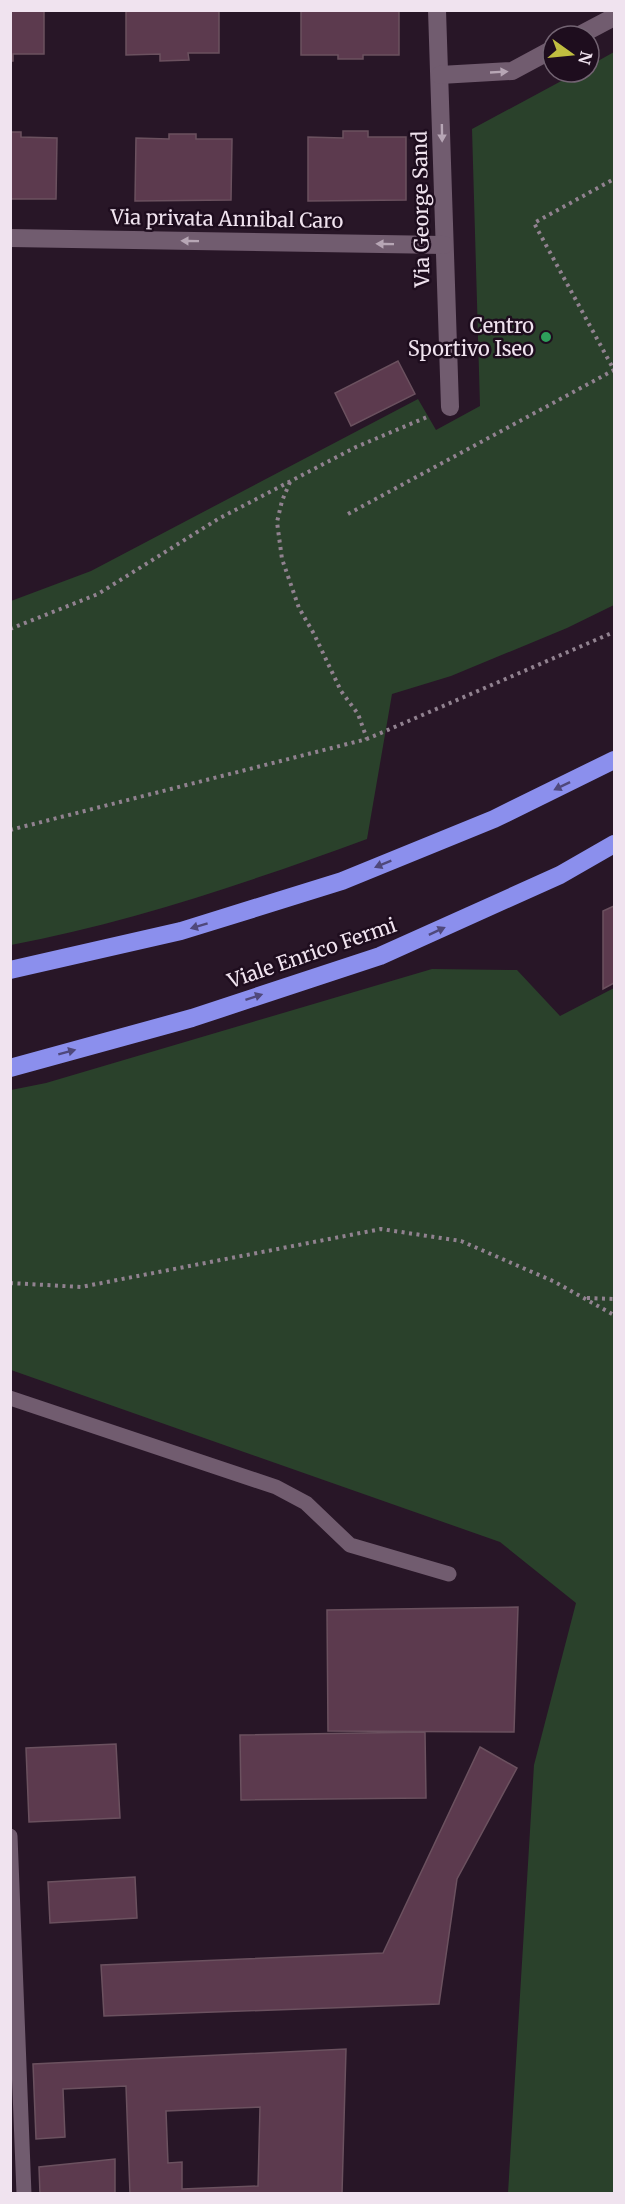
<svg xmlns="http://www.w3.org/2000/svg" width="625" height="2204" viewBox="0 0 625 2204" font-family="Merriweather,serif">
<style>
.green{fill:#2a412b}
.building{fill:#5c3a4e;stroke:#6b515f;stroke-width:1.5;fill-rule:evenodd}
.lines{fill:none;stroke-linecap:round;stroke-linejoin:round}
.path{stroke:#918290;stroke-width:4;stroke-dasharray:3 4.5;stroke-linecap:butt}
.lane{stroke:#715c6f;stroke-width:15}
.street{stroke:#715c6f;stroke-width:18}
.highway{stroke:#8b8fed;stroke-width:18}
.oneway{fill:#b7a6b5}
.oneway2{fill:#4f487b}
.leisure-dot{fill:#2e9e5b;stroke:#1e0d1e;stroke-width:2}
.labels{text-anchor:middle;stroke-width:5;stroke-linejoin:round;paint-order:stroke}
.street-label{font-size:20px;fill:#f0e3ef;stroke:#1e0d1e}
.poi-label{font-size:20px;fill:#f0e3ef;stroke:#1e0d1e;text-anchor:end}
</style>
<rect width="100%" height="100%" fill="#281627"/>
<g class="green">
<path d="M614,52V605L567,628L451,676L392,694L367,839C252,881 132,922 11,945V601L91,571L418,399L436,430L480,406L472,129L578,72H589V66Z"/>
<polygon points="432,969 517,970 560,1016 614,988 614,2193 508,2193 534,1765 576,1603 500,1542 11,1370 11,1090 46,1083"/>
</g>
<g class="building">
<polygon points="10,10 44,10 44,54 13,54 13,61 10,61"/>
<polygon points="126,10 219,10 219,53 188,53 189,60 160,61 160,54 126,55"/>
<polygon points="301,10 399,10 399,55 363,55 363,59 338,59 338,55 301,55"/>
<polygon points="343,131 368,131 368,137 406,137 406,200 308,201 308,137 343,138"/>
<polygon points="10,132 21,132 21,137 57,138 56,199 10,199"/>
<polygon points="169,134 196,134 196,139 232,139 231,200 135,201 136,138 169,139"/>
<polygon points="398,361 415,394 351,426 335,393"/>
<polygon points="614,906 614,983 603,989 603,911"/>
<polygon points="518,1607 514,1732 328,1731 327,1610"/>
<polygon points="425,1732 426,1798 241,1800 240,1735"/>
<polygon points="116,1744 120,1818 29,1822 26,1748"/>
<polygon points="480,1747 517,1768 457,1879 439,2004 104,2016 101,1965 383,1953"/>
<polygon points="135,1877 137,1918 50,1923 48,1882"/>
<path d="M346,2049L342,2194H130L126,2086L63,2089L65,2137L36,2139L33,2064ZM260,2107L258,2186L182,2189V2162L168,2163L166,2111Z"/>
<polygon points="115,2159 115,2194 40,2194 39,2167"/>
</g>
<g class="lines">
<g class="path">
<polyline points="290,482 282,501 277,522 282,559 299,608 314,634 341,691 358,714 367,739"/>
<polyline points="348,514 614,370 534,223 614,179"/>
<polyline points="10,629 98,594 218,519 356,447 427,417"/>
<polyline points="10,830 367,739 614,632"/>
<polyline points="10,1283 81,1287 381,1229 461,1241 555,1282 614,1315"/>
<polyline points="587,1298 614,1299"/>
</g>
<g class="lane">
<polyline points="10,1398 276,1487 306,1503 350,1545 449,1574"/>
<polyline points="10,1836 24,2194"/>
</g>
<g class="street">
<polyline points="437,10 450,407"/>
<polyline points="578,36 614,17"/>
<polyline points="440,75 512,71 553,49"/>
<polyline points="10,238 444,245"/>
</g>
<g class="highway">
<polyline points="10,970 181,931 342,881 494,819 614,760"/>
<polyline points="10,1068 192,1018 380,956 560,875 614,844"/>
</g>
</g>
<defs><path id="oneway-solid" d="M-6-.8H1V-3.2L6.5 0L1 3.2V.8H-6Z" transform="scale(1.5)"/></defs>
<g class="oneway">
<use href="#oneway-solid" transform="translate(499 72) rotate(-3)"/>
<use href="#oneway-solid" transform="translate(442 133) rotate(89)"/>
<use href="#oneway-solid" transform="translate(190 241) rotate(-179)"/>
<use href="#oneway-solid" transform="translate(385 244) rotate(-179)"/>
</g>
<g class="oneway2">
<use href="#oneway-solid" transform="translate(562 786) rotate(154)"/>
<use href="#oneway-solid" transform="translate(383 864) rotate(158)"/>
<use href="#oneway-solid" transform="translate(199 926) rotate(163)"/>
<use href="#oneway-solid" transform="translate(437 931) rotate(-25)"/>
<use href="#oneway-solid" transform="translate(254 997) rotate(-18)"/>
<use href="#oneway-solid" transform="translate(67 1052) rotate(-15)"/>
</g>
<circle class="leisure-dot" cx="546" cy="337" r="6"/>
<g class="labels">
<g class="street-label">
<text transform="translate(421 209) rotate(-91)" y="7">Via George Sand</text>
<text transform="translate(227 219) rotate(1)" y="7">Via privata Annibal Caro</text>
<text transform="translate(312 953) rotate(-19)" y="7">Viale Enrico Fermi</text>
</g>
<g class="poi-label">
<text x="534" y="333">Centro<tspan x="534" dy="23">Sportivo Iseo</tspan></text>
</g>
</g>
<rect width="625" height="2204" fill="none" stroke="#f0e3ef" stroke-width="24"/>
<g transform="translate(571 54) rotate(105)"><circle r="28" fill="#1e0d1e" stroke="#726372" stroke-width="1.5"/>
<path d="M0-4.5L10 22L0 15L-10 22Z" fill="#c0be40"/>
<text y="-9" font-size="16" font-weight="bold" text-anchor="middle" fill="#f0e3ef">N</text>
</g>
</svg>
